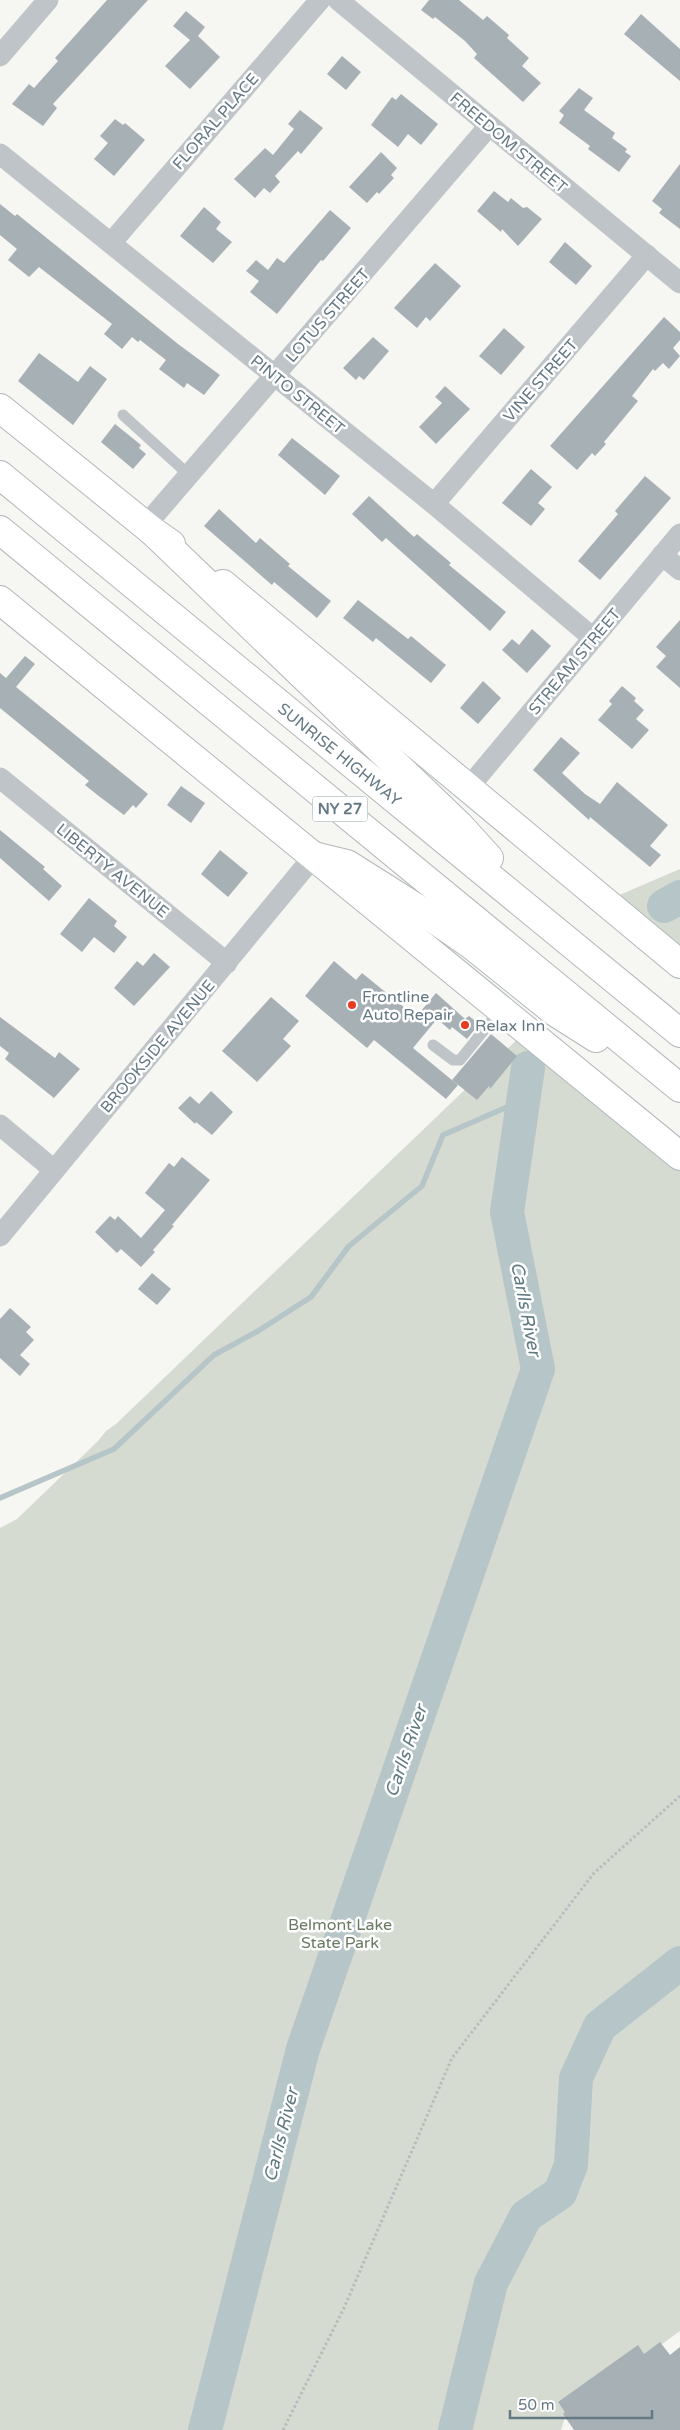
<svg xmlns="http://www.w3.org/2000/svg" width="680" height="2430" viewBox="0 0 680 2430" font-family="'Varela Round',sans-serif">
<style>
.green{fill:#d6dbd1}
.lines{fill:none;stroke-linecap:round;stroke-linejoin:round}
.stream{stroke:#b6c5c8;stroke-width:5.5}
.river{stroke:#b6c5c8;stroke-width:34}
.building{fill:#a7b1b5}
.secondary-casing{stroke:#b1b8bb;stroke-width:30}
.motorway-casing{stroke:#b4b8bb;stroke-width:30}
.path{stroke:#b8bcbe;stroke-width:3;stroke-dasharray:2.5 2.5;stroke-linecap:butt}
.service{stroke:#bec4c7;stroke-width:11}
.minor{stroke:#bec4c7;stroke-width:21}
.secondary{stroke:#fff;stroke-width:28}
.motorway{stroke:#fff;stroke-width:28}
.poi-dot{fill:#e83b20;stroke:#fff;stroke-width:2}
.labels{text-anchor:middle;stroke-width:5;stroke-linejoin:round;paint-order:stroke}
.shield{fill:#fff;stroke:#92a1a9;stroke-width:1}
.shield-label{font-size:15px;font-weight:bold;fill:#647984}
.street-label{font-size:16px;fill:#647984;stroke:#fff}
.poi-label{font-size:16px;fill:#647984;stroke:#fff;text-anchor:start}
.park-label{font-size:16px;fill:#6a7b63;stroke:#fff}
.water-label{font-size:18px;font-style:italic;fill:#5f7b81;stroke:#fff}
</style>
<rect width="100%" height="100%" fill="#f6f6f2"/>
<g class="green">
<polygon points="680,869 680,946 617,896"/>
<polygon points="524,1033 680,1167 680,2331 566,2414 561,2430 0,2430 0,1528 17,1519 98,1441 106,1431 116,1424"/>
</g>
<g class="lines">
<polyline class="stream" points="0,1498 114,1449 214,1355 258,1331 311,1297 349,1246 422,1186 443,1135 523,1100"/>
<g class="river">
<polyline points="664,906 680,897"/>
<polyline points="205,2430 303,2049 538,1369 507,1212 528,1068"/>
<polyline points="455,2430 491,2283 526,2216 560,2193 571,2165 576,2078 600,2026 680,1963"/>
</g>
</g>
<g class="building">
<polygon points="107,0 148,0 53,104 57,108 43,126 12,104 29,84 34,88 58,61 55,58"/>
<polygon points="429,0 459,0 483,20 487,16 509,35 507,38 529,58 522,66 541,83 523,102 474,58 477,54 465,41 435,17 433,19 421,10"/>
<polygon points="186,11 205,27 198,36 220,57 190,89 165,66 190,40 173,26"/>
<polygon points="641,14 680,49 680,81 624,34"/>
<polygon points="342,56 361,72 346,90 327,74"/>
<polygon points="579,88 593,98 584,110 615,133 612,138 627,149 625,152 631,156 619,172 588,149 590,146 559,123 564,115 559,111"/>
<polygon points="401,94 438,124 421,145 408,134 398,147 371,125 392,97 396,100"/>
<polygon points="300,110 323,128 301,154 298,151 275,176 280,182 270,193 264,188 255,198 234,179 265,148 273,155 294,129 288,124"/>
<polygon points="115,119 123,125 125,123 145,140 114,176 94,159 108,143 100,136"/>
<polygon points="381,152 397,168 391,175 394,178 379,194 377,192 367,203 349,187"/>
<polygon points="680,164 680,229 659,213 662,209 652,201"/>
<polygon points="494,191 508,202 511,198 523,208 527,207 542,219 518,246 502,229 501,232 477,211"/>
<polygon points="0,204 15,216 17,214 178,344 220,375 204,395 187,383 184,388 159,369 166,360 140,340 138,342 132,337 122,349 104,334 112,324 39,267 29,277 8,260 17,249 0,235"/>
<polygon points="204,207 221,222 216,229 232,242 213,263 180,236"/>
<polygon points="330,210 351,228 323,261 321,260 277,314 250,292 259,281 246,271 256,260 268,270 277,258 284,263"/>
<polygon points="565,242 592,266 576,285 549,262"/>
<polygon points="435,263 461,286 430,321 426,317 417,328 394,308"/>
<polygon points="664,317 680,332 680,340 673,348 680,356 669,369 663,363 655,371 653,369 632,396 638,401 604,442 606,444 595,456 592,453 577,470 550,446"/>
<polygon points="504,328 525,347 501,375 479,356"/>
<polygon points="373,337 389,351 364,380 359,376 356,380 343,368"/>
<polygon points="39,353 78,382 90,366 107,379 73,425 18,381"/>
<polygon points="445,386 470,409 436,444 419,427 442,403 435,397"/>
<polygon points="115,424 141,445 139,448 146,454 133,469 101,442"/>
<polygon points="292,438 340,476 325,495 278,455"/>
<polygon points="531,469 552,487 538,503 545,509 531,526 502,503"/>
<polygon points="645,476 671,498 600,580 578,561 618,514 615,511"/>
<polygon points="369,496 414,537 417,534 451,563 449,565 506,612 490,631 386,538 382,542 352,514"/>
<polygon points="219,509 256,543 260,538 290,564 288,566 331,601 317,618 274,582 272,585 204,526"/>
<polygon points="358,600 408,639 411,636 446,665 431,683 376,638 373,642 343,618"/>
<polygon points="680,620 680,688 656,667 666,656 656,647"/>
<polygon points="532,629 551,646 527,673 502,650 512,639 519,645"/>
<polygon points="25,656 35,664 16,687 148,794 136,808 133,805 124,815 100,797 85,785 89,781 0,708 0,673 6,678"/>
<polygon points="483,681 501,698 478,724 460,708"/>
<polygon points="622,686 636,698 634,701 644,710 636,719 649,730 632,749 598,720 612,704 609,701"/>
<polygon points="561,737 580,753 562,773 585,794 600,804 617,782 668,825 650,846 661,855 650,867 590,817 589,820 533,770"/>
<polygon points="181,786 205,803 191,823 167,805"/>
<polygon points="0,830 45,867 43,869 62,886 49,901 0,858"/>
<polygon points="220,850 248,873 228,897 201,874"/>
<polygon points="89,898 117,921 114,926 127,937 114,953 94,937 82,952 60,934"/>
<polygon points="154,953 170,967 134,1006 114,988 137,961 143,966"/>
<polygon points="334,961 356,980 362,973 416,1017 436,993 465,1019 469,1016 479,1024 467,1039 452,1027 450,1030 437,1019 413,1048 458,1085 446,1099 374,1040 367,1048 305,996"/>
<polygon points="271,997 299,1021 283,1039 291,1046 257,1082 222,1051"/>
<polygon points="0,1017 55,1058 59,1052 80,1069 54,1098 5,1059 9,1053 0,1046"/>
<polygon points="491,1034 517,1056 490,1089 489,1086 477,1100 452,1080"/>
<polygon points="211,1091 233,1112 212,1135 196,1122 195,1124 178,1108 190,1096 199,1104"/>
<polygon points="182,1157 210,1180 172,1225 174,1226 153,1250 155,1252 141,1267 121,1249 117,1253 95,1232 110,1216 115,1220 118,1216 141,1238 165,1210 145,1193 169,1163 174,1167"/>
<polygon points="152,1273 171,1289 157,1305 138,1289"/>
<polygon points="10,1308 31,1327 26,1332 34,1340 20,1355 30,1364 20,1376 0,1358 0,1319"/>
<polygon points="660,2342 670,2355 680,2347 680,2430 574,2430 563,2414 565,2412 558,2402 638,2345 644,2354"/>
</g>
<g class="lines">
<g class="secondary-casing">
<g id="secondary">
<polyline points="0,408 151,530 171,544"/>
<polyline points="223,584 680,964"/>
<polyline points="0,600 680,1156"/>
</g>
</g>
<g class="motorway-casing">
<g id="motorway">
<polyline points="0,475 680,1033"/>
<polyline points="0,530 680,1088"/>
<polyline points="151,530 459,825 489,858"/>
<polyline points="314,856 347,864 431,917 473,946 555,1012 596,1038"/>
</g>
</g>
<polyline class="path" points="283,2430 344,2308 452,2058 594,1873 680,1796"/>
<g class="service">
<polyline points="123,415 189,475"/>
<polyline points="433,1045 453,1060 460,1060 501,1009"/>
</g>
<g class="minor">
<polyline points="338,0 680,283"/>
<polyline points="0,56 48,0"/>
<polyline points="0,154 434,504 593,638"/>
<polyline points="111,243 320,0"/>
<polyline points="434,504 647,255"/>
<polyline points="145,526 489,126"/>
<polyline points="662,555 680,570"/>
<polyline points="0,778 227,963"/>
<polyline points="469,787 680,534"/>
<polyline points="0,1125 54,1170"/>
<polyline points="0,1236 314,856"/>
</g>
<use href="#secondary" class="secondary"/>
<use href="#motorway" class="motorway"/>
</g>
<g class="poi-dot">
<circle cx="352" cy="1005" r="5"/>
<circle cx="465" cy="1025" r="5"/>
</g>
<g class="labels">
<rect class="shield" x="312.5" y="796.5" width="55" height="25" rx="4"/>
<g class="shield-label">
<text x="340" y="814">NY 27</text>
</g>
<g class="street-label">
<text transform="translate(215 121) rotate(-49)" y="6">FLORAL PLACE</text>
<text transform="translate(509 142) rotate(40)" y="6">FREEDOM STREET</text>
<text transform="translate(327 315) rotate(-49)" y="6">LOTUS STREET</text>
<text transform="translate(540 380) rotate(-49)" y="6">VINE STREET</text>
<text transform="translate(298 394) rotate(39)" y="6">PINTO STREET</text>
<text transform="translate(574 661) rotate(-50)" y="6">STREAM STREET</text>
<text transform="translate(340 754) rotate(39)" y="6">SUNRISE HIGHWAY</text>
<text transform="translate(113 870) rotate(39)" y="6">LIBERTY AVENUE</text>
<text transform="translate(157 1046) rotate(-50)" y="6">BROOKSIDE AVENUE</text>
</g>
<g class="poi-label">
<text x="362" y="1002">Frontline<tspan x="362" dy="18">Auto Repair</tspan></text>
<text x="475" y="1031">Relax Inn</text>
</g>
<g class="park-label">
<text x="340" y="1930">Belmont Lake<tspan x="340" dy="18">State Park</tspan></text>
</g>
<g class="water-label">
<text transform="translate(526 1309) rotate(79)" y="6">Carlls River</text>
<text transform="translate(406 1751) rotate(-71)" y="6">Carlls River</text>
<text transform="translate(281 2135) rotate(-76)" y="6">Carlls River</text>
</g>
</g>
<path d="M510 2410v8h142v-8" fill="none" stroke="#647984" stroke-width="2.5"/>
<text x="518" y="2410" font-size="15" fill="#647984" stroke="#ffffff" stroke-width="4" paint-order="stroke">50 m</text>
</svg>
